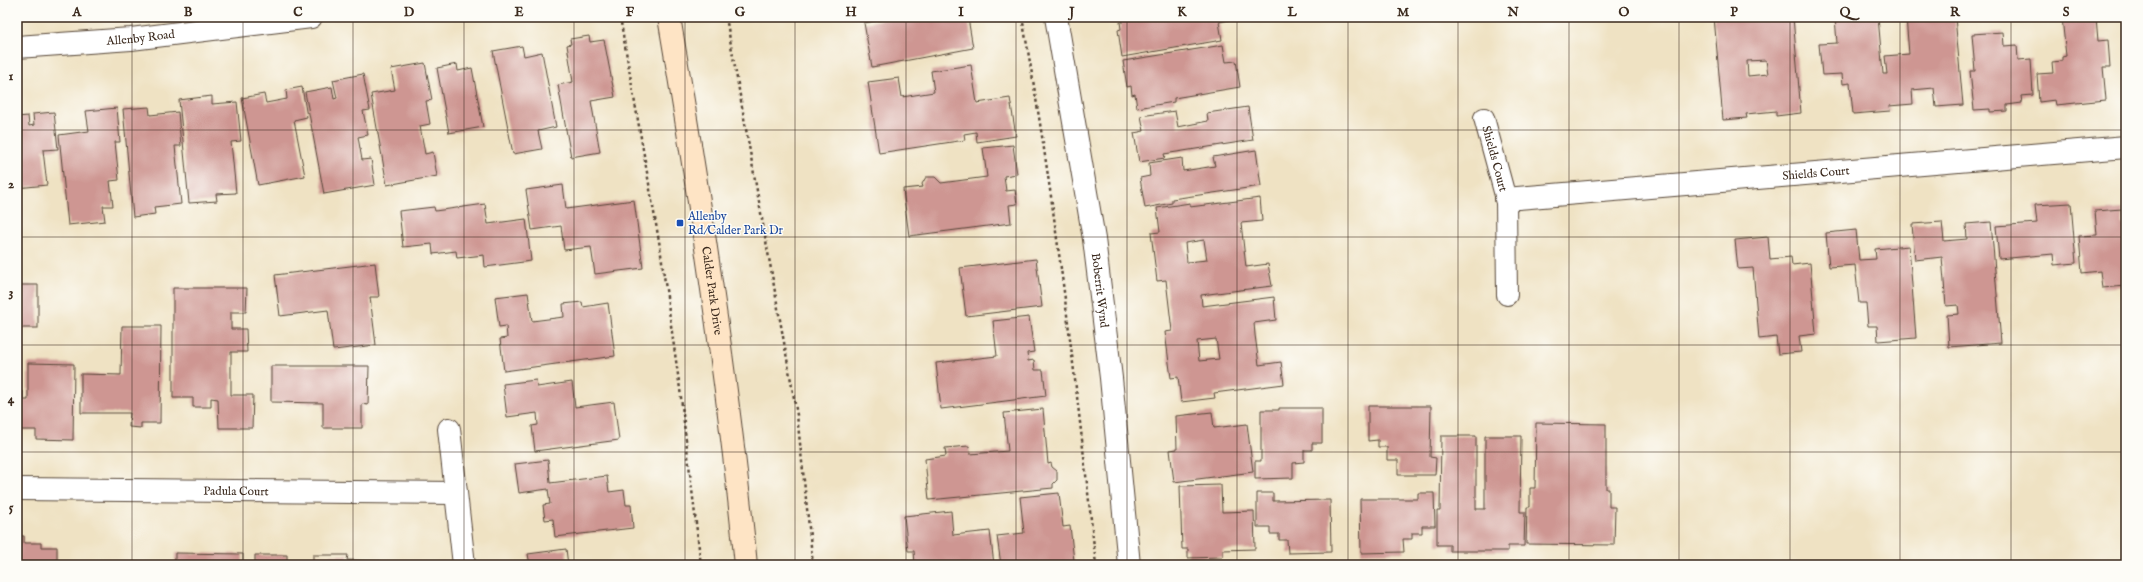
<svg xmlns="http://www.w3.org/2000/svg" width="2143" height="582" viewBox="0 0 2143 582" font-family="'IM FELL English',serif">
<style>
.building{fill:#ce9692;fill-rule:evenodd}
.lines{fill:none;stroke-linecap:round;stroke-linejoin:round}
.lane-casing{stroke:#564637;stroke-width:22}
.street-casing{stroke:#564637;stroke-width:24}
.secondary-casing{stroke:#564637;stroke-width:24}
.path{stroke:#564637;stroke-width:2.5;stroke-dasharray:3 3;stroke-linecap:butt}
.lane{stroke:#fff;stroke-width:20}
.street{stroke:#fff;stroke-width:22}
.secondary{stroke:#fee4c5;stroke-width:22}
.grid{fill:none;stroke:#3b2a1e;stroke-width:1;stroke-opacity:0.55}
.transit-dot{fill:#1a4fb4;stroke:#fdfcf7;stroke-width:1.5}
.labels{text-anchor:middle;stroke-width:3;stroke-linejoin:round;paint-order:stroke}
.street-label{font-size:12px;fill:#3b2a1e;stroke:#fdfcf7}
.transit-label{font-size:12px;fill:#164399;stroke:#fdfcf7;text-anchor:start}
.neatline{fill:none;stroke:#3b2a1e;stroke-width:1.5}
.grid-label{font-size:13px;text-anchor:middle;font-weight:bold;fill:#3b2a1e}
</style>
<rect width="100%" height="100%" fill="#fdfcf7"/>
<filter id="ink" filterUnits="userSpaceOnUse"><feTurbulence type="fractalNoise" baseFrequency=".025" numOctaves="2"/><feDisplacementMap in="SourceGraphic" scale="8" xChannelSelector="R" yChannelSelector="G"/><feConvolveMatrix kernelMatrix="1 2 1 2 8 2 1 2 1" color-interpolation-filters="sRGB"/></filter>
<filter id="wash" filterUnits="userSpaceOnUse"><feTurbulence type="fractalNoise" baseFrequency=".012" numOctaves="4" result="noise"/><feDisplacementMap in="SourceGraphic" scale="16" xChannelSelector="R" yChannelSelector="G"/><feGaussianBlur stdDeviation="0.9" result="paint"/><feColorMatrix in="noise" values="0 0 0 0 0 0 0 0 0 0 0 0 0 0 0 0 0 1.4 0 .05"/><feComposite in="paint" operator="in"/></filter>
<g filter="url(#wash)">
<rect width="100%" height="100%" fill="#efe2c3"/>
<g id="blocks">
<g class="building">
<polygon points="897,17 961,17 961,20 968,18 973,48 872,67 864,23"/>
<polygon points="1122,17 1229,17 1229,20 1219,22 1222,40 1122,57 1118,30 1121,29 1120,22 1123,22"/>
<path d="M1714,17H1738V19L1793,17L1801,113L1776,116V111L1746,114L1747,118L1723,120ZM1766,60L1768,74L1748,76L1747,61Z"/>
<polygon points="1835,17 1878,17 1883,74 1887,74 1885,56 1909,54 1906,17 1955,17 1963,105 1936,107 1934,88 1912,90 1913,104 1889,106 1890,111 1853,114 1850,83 1843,84 1842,74 1822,75 1819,44 1837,43"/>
<polygon points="2062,17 2096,17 2098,41 2108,40 2110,67 2103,67 2106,100 2056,105 2055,100 2039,102 2037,74 2053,73 2052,62 2062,61 2062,57 2066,56"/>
<polygon points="2003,32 2004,46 2017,45 2018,60 2031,59 2033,95 2021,96 2022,103 2007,105 2007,111 1990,112 1990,109 1974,110 1970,71 1975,71 1972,34"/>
<polygon points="589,36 590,42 604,40 615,97 591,101 600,152 571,157 558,85 573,82 567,45 571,44 570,39"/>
<polygon points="1223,45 1226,62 1236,61 1240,87 1174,98 1174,102 1137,108 1135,94 1132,95 1131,86 1127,87 1123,61"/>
<polygon points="522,46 524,56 542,52 556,127 538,131 542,149 513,154 493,51"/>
<polygon points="425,63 432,100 426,101 430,124 420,126 425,154 433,152 437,176 387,185 371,94 395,90 391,69"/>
<polygon points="457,64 458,71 472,68 483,127 449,133 437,68"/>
<polygon points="971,65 977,103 1010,98 1016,136 977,142 976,132 964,134 965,140 879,153 868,82 899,78 902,97 934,92 931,71"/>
<polygon points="363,74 370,110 363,111 368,135 358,137 362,160 371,159 375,185 324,194 305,92 332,87 334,99 337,98 333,80"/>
<polygon points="302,87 307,117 294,120 305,176 258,185 242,98 264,94 266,103 287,99 286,90"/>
<polygon points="212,96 212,104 237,102 241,141 231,142 236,193 216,194 217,201 189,203 179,100"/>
<polygon points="149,107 150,115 178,112 181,146 175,146 181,204 154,207 155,214 133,217 123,109"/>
<polygon points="1248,107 1253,140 1164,154 1165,158 1139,162 1134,133 1144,131 1141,116 1175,111 1178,127 1208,121 1207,113"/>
<polygon points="117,108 120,142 115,142 119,180 110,181 113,206 103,206 105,221 68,225 59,135 89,131 86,111"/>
<polygon points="54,112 58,149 43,150 47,185 17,188 17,117 28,116 29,126 34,125 33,114"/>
<polygon points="1013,145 1017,174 1004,176 1006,191 1015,190 1017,204 1009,205 1011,223 909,236 903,189 923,187 922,184 926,177 935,177 941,183 987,177 983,148"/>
<polygon points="1256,150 1261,186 1172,199 1172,203 1145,208 1140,178 1150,176 1149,163 1182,158 1183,171 1215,166 1213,157"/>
<polygon points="563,185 566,209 634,200 643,268 595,274 591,247 564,250 561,226 532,230 526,190"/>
<path d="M1260,198L1262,221L1241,223L1246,267L1268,264L1272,286L1201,295L1202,306L1274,297L1276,320L1254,323L1255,335L1259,365L1281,362L1284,384L1214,393L1215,398L1181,402L1178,377L1171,378L1165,332L1172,331L1166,280L1157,281L1151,233L1160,232L1157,208L1190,203V207ZM1204,240L1207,260L1187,262L1185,243ZM1216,339L1219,359L1199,361L1197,341Z"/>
<polygon points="2071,203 2076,263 2054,265 2053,254 1999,259 1996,226 2037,223 2035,205"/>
<polygon points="485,204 488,224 526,219 531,261 485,267 484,255 457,258 456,251 433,254 432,244 403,247 399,211 434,207 435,211"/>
<polygon points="2122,209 2123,225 2126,225 2126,286 2102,288 2100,271 2082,273 2079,236 2097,235 2095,211"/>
<polygon points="1942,222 1944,241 1967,239 1966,224 1991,222 2001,343 1949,347 1947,315 1959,314 1958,305 1946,306 1942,257 1915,260 1912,224"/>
<polygon points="1856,230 1859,260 1876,259 1875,249 1909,246 1916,338 1878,341 1877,326 1868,326 1866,303 1859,303 1855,265 1829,267 1826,233"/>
<polygon points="1768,237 1770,259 1791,257 1792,265 1810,263 1816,334 1799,336 1801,352 1778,354 1776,337 1759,339 1753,268 1738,269 1735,240"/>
<polygon points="1036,259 1042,307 966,316 960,268"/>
<polygon points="375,263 379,297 370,297 376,345 333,350 328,310 280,316 275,275"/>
<rect x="17" y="285" width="21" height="43"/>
<polygon points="173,288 247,288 246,312 231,312 231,329 246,329 247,352 231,352 231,395 253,395 252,428 219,428 218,399 211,398 211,407 193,407 193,398 173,398"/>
<polygon points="528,293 532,321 564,317 563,304 582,302 583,307 608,303 615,356 504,371 500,339 507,338 506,326 499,327 495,297"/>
<polygon points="1029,317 1034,352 1027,353 1028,361 1034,360 1035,370 1043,370 1046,396 941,409 936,363 997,356 993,321"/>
<polygon points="122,326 161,326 160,423 141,423 141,428 129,427 130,413 81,413 81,374 121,375"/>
<polygon points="28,363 74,364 73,440 36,439 36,430 17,430 17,392 23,392 23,400 28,400"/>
<polygon points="271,366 369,366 368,405 362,404 362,428 323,428 323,403 271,402"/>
<polygon points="536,380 537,387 572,382 575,407 614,402 619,440 535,451 532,426 538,425 537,413 507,417 503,384"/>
<polygon points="1368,406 1431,406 1430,457 1436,458 1435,475 1398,475 1398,460 1387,460 1387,447 1378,447 1378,440 1368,441"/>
<polygon points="1279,408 1322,408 1322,443 1312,443 1312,450 1304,450 1304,462 1293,463 1293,478 1255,479 1255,461 1261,461 1261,410 1279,410"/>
<polygon points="1043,409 1048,464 1051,463 1052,467 1057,471 1057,480 1053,484 1053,488 929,500 925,459 946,456 945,448 969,446 970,454 1008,451 1004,413"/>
<polygon points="1212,412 1214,428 1247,424 1253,472 1174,482 1170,450 1177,449 1176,416"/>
<polygon points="1536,423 1606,424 1606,489 1609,489 1609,507 1615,507 1614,545 1526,544 1527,507 1530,507 1530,488 1535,488"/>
<polygon points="1441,436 1476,436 1476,509 1485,509 1485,436 1521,436 1520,512 1525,512 1524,546 1508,546 1508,551 1450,551 1450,545 1437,545 1437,511 1440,511"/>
<polygon points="548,460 550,483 607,476 609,492 624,490 626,505 631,505 633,528 555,537 553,519 545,520 543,505 550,504 548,489 519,493 515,464"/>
<polygon points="1221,485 1222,512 1254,511 1255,549 1223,550 1223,557 1188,558 1188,549 1182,549 1180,486"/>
<polygon points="1059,493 1063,527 1070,526 1074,561 1065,562 1066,565 1001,565 997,536 1024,533 1020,497"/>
<polygon points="1257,493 1273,493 1273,501 1330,500 1331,552 1288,553 1287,540 1279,540 1279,534 1270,534 1270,527 1257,527"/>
<polygon points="1418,493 1434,493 1435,526 1422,526 1422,533 1412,533 1412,539 1403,539 1404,552 1361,553 1360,499 1418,499"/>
<polygon points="951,511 953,535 990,531 994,565 915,565 914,551 908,551 904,516"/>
<polygon points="17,536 24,536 24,543 41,543 41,547 57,547 57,565 17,565"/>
<polygon points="566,549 568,565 530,565 528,554"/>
<polygon points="175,553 243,554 243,565 175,565"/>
<polygon points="255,555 287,555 287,563 313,563 313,555 348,555 347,560 381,561 381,565 255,565"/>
</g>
</g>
</g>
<g filter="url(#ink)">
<use href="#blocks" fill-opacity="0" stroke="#564637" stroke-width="1"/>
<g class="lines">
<g class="lane-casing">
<g id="lane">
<path id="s1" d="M1484,118L1506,199L1507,295"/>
</g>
</g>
<g class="street-casing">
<g id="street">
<path id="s2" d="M1056,17L1094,239L1111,378L1129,565"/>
<path id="s3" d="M17,47L131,39L311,17"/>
<path id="s4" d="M1506,199L2126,147"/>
<polyline points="449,429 464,565"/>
<path id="s5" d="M17,489L456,493"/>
</g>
</g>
<g class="secondary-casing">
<g id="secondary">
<path id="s6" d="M669,17C700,199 728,381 746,565"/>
</g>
</g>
<g class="path">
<polyline points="620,17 660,247 680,389 701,565"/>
<polyline points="726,17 797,415 813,565"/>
<path d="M1022,17C1055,199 1076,382 1096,565"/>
</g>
<use href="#lane" class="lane"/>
<use href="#street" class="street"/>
<use href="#secondary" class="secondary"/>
</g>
</g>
<path class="grid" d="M132,17V565M243,17V565M353,17V565M464,17V565M574,17V565M685,17V565M795,17V565M906,17V565M1016,17V565M1127,17V565M1237,17V565M1348,17V565M1458,17V565M1569,17V565M1679,17V565M1790,17V565M1900,17V565M2011,17V565M17,130H2126M17,237H2126M17,345H2126M17,452H2126"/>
<rect class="transit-dot" x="676" y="219" width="8" height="8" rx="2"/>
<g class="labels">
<g class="street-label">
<text dy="4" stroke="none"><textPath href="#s3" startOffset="124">Allenby Road</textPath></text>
<text dy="4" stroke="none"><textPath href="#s1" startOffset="42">Shields Court</textPath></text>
<text dy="4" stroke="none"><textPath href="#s4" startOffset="311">Shields Court</textPath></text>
<text dy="4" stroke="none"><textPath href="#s6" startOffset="277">Calder Park Drive</textPath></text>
<text dy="4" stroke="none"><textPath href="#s2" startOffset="277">Boberrit Wynd</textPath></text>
<text dy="4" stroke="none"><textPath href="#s5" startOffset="219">Padula Court</textPath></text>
</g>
<g class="transit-label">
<text x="688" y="220">Allenby<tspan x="688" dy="14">Rd/Calder Park Dr</tspan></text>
</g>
</g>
<rect width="2143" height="582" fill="none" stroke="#fdfcf7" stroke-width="44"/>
<rect x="22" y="22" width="2099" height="538" class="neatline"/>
<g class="grid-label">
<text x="77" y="16">A</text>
<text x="188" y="16">B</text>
<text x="298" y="16">C</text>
<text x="409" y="16">D</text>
<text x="519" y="16">E</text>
<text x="630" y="16">F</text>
<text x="740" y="16">G</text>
<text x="851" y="16">H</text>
<text x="961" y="16">I</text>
<text x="1072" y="16">J</text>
<text x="1182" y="16">K</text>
<text x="1292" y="16">L</text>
<text x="1403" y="16">M</text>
<text x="1513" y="16">N</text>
<text x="1624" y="16">O</text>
<text x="1734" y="16">P</text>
<text x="1845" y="16">Q</text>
<text x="1955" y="16">R</text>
<text x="2066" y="16">S</text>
<text x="11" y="80">1</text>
<text x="11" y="188">2</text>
<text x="11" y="296">3</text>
<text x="11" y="403">4</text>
<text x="11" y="511">5</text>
</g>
</svg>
